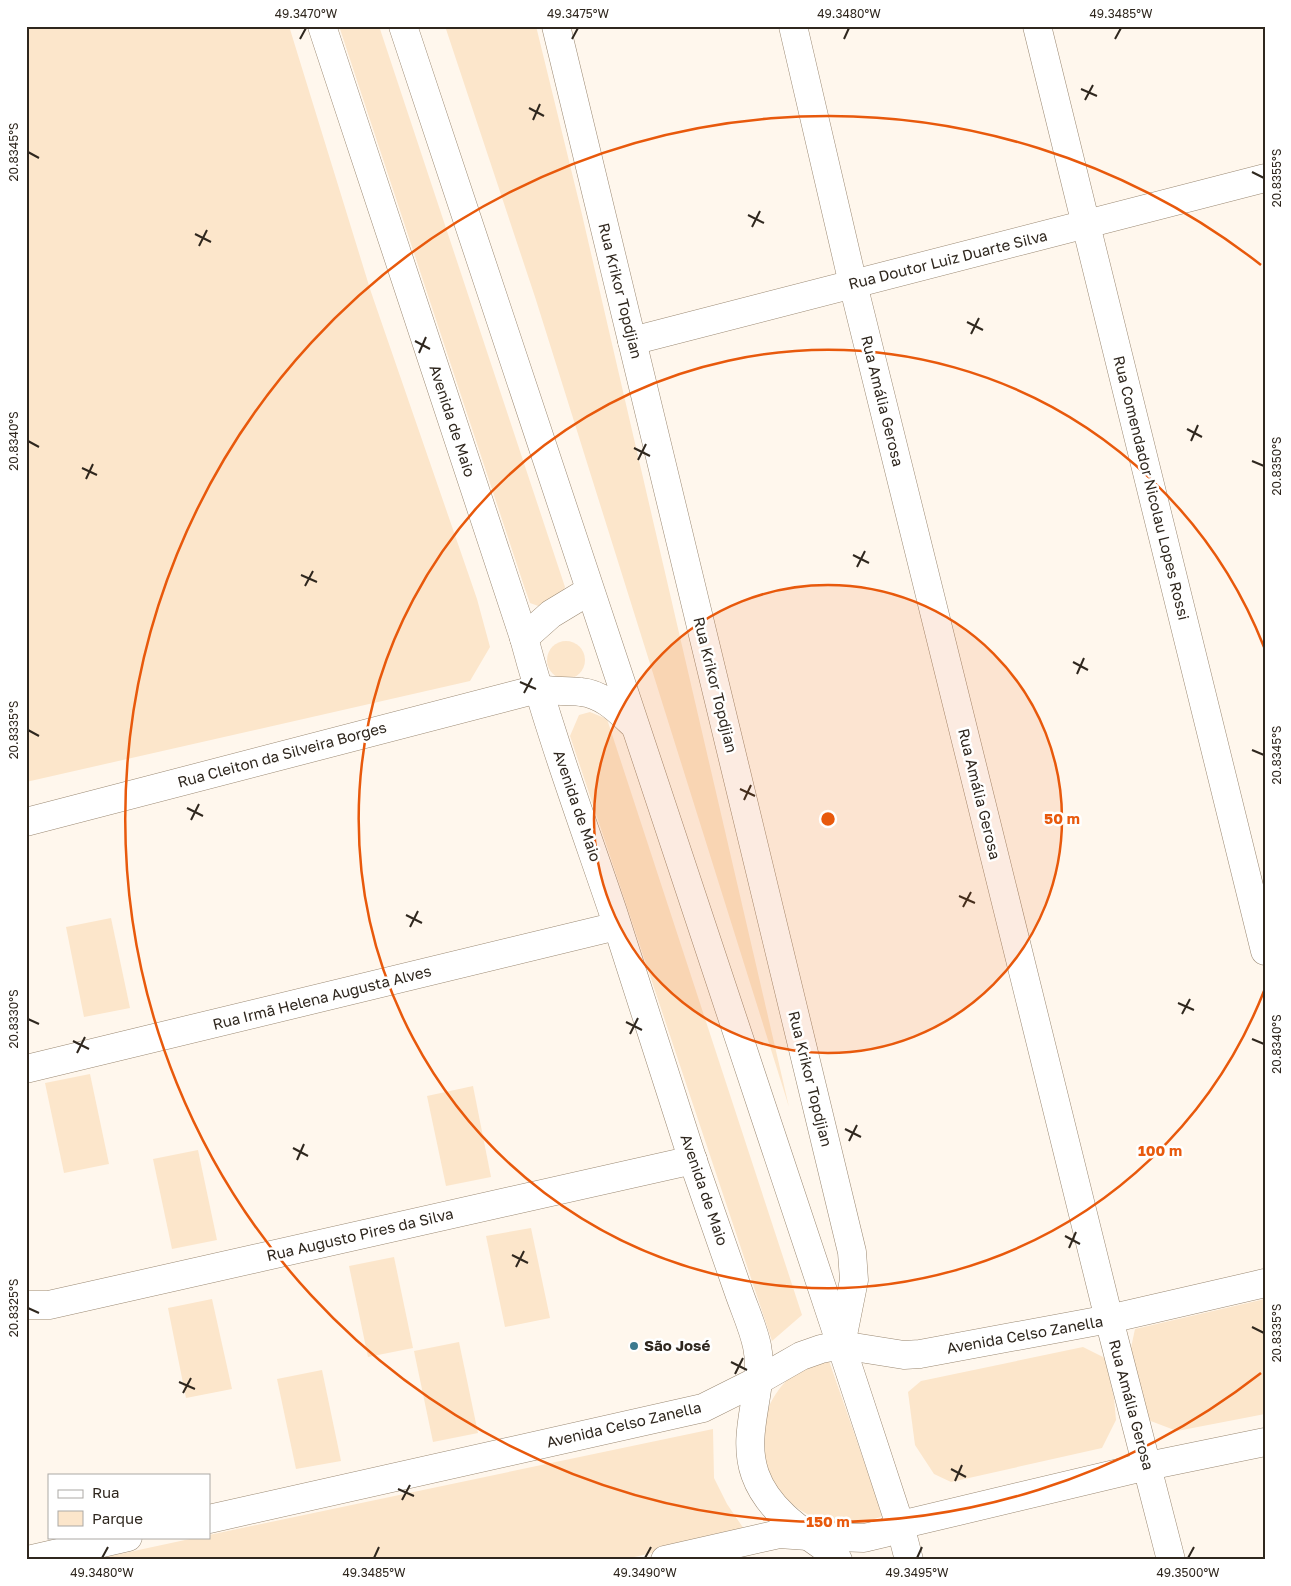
<svg xmlns="http://www.w3.org/2000/svg" width="1291" height="1586" viewBox="0 0 1291 1586" font-family="'Golos Text',sans-serif">
<style>
.green{fill:#fce6cb}
.lines{fill:none;stroke-linecap:round;stroke-linejoin:round}
.minor-casing{stroke:#9b8973;stroke-width:29}
.tertiary-casing{stroke:#9b8973;stroke-width:29}
.primary-casing{stroke:#9b8973;stroke-width:29}
.minor{stroke:#fff;stroke-width:28}
.tertiary{stroke:#fff;stroke-width:28}
.primary{stroke:#fff;stroke-width:28}
.ticks{fill:none;stroke:#2f271e;stroke-width:2}
.ring{fill:none;stroke:#e8590c;stroke-width:2.5}
.poi-dot{fill:#3b798f;stroke:#fff;stroke-width:2}
.labels{text-anchor:middle;stroke-width:5;stroke-linejoin:round;paint-order:stroke}
.street-label{font-size:15px;fill:#2f271e;stroke:#fff}
.poi-label{font-size:15px;font-weight:bold;fill:#2f271e;stroke:#fff;text-anchor:start}
.centre{fill:#e8590c;stroke:#fff;stroke-width:2.5}
.ring-label{font-size:15px;text-anchor:middle;font-weight:bold;fill:#e8590c;stroke:#fff;stroke-width:5;stroke-linejoin:round;paint-order:stroke}
.neatline{fill:none;stroke:#2f271e;stroke-width:2}
.ticks-label{font-size:12px;text-anchor:middle;fill:#2f271e}
</style>
<rect width="100%" height="100%" fill="#fff7ed"/>
<g class="green">
<polygon points="26,26 289,26 371,292 477,599 490,647 470,681 26,782"/>
<polygon points="339,26 379,26 565,587 562,596 541,607 530,603 525,589"/>
<polygon points="445,26 536,26 580,206 789,1107 536,300"/>
<circle cx="566" cy="660" r="19"/>
<polygon points="590,712 607,719 802,1315 772,1341 570,736 579,715"/>
<polygon points="111,918 130,1008 84,1017 66,927"/>
<polygon points="90,1074 109,1164 64,1173 45,1083"/>
<polygon points="473,1086 491,1177 446,1186 427,1096"/>
<polygon points="198,1150 217,1240 172,1249 153,1159"/>
<polygon points="531,1228 550,1318 505,1327 486,1236"/>
<polygon points="394,1257 413,1348 368,1357 349,1266"/>
<polygon points="212,1299 232,1389 186,1398 168,1308"/>
<polygon points="1265,1299 1265,1414 1177,1431 1148,1420 1128,1362 1135,1329"/>
<polygon points="459,1342 478,1433 433,1442 414,1351"/>
<polygon points="1083,1347 1105,1358 1114,1398 1116,1420 1102,1448 951,1482 934,1474 915,1445 908,1392 921,1381"/>
<path d="M828,1358L883,1516C866,1522 849,1526 831,1523C797,1516 764,1485 763,1450C763,1443 764,1437 764,1431C765,1426 765,1420 766,1415C770,1400 783,1381 796,1373C806,1367 818,1363 828,1358Z"/>
<polygon points="322,1370 341,1461 296,1469 277,1379"/>
<polygon points="713,1429 714,1478 727,1504 746,1532 621,1560 92,1560 199,1537 209,1537 209,1535"/>
</g>
<g class="lines">
<g class="minor-casing">
<g id="minor">
<polyline points="556,26 852,1252 854,1280 841,1345"/>
<polyline points="793,26 853,284 1109,1319 1171,1560"/>
<polyline points="1037,26 1265,951"/>
<polyline points="632,341 1265,178"/>
<polyline points="26,822 538,689"/>
<polyline points="26,1069 617,926"/>
<polyline points="26,1305 49,1305 693,1160"/>
<polyline points="209,1519 703,1408 759,1380"/>
<polyline points="28,1560 128,1537"/>
<polyline points="665,1560 779,1534 808,1536"/>
</g>
</g>
<g class="tertiary-casing">
<g id="tertiary">
<polyline points="759,1380 801,1356 821,1349 841,1345 904,1355 920,1354 1109,1319 1265,1283"/>
<polyline points="808,1536 864,1538 885,1533 900,1525 1148,1466 1265,1442"/>
</g>
</g>
<g class="primary-casing">
<g id="primary">
<path d="M322,26L524,638C549,731 582,821 613,912C640,994 665,1076 692,1158C707,1202 723,1246 738,1290C744,1308 753,1327 757,1346C766,1389 740,1431 755,1474C768,1511 804,1533 834,1554L838,1560"/>
<polyline points="403,26 841,1345 900,1525 909,1560"/>
<polyline points="524,638 551,614 589,591"/>
<path d="M538,689C553,692 566,690 581,692C603,694 619,711 634,725"/>
</g>
</g>
<use href="#minor" class="minor"/>
<use href="#tertiary" class="tertiary"/>
<use href="#primary" class="primary"/>
</g>
<path class="ticks" d="M300,39L306,28M572,39L578,28M844,39L849,28M1115,39L1121,28M1081,89L1097,96M1085,100L1093,85M529,108L544,116M533,120L540,104M28,152L39,158M1252,172L1264,178M748,215L764,223M752,227L760,211M195,234L211,242M199,246L207,230M967,322L983,330M971,334L979,318M415,341L430,349M419,353L426,337M1187,429L1202,437M28,441L39,447M1191,441L1198,425M634,448L650,456M638,460L646,444M1252,461L1264,466M82,468L97,475M86,479L93,464M853,555L869,563M857,567L865,551M301,575L317,582M305,586L313,571M1073,662L1088,670M1077,674L1084,658M520,682L536,689M524,693L532,678M28,730L39,736M1252,750L1264,755M740,789L755,796M744,800L751,785M187,808L203,816M191,820L199,804M959,896L975,903M963,907L971,892M406,915L422,923M410,927L418,911M1178,1003L1194,1010M1182,1014L1190,999M28,1019L39,1024M626,1022L642,1030M630,1034L638,1018M1252,1039L1264,1044M73,1041L89,1049M77,1053L85,1037M845,1129L861,1137M849,1141L857,1125M293,1148L308,1156M297,1160L304,1144M1065,1236L1080,1244M1069,1248L1076,1232M512,1255L528,1263M516,1267L524,1251M28,1308L39,1313M1252,1327L1264,1333M731,1362L747,1370M735,1374L743,1358M179,1382L195,1389M183,1393L191,1378M951,1469L966,1477M955,1481L962,1465M398,1489L414,1496M402,1500L410,1485M102,1558L108,1547M374,1558L379,1547M645,1558L651,1547M917,1558L922,1547M1188,1558L1194,1547"/>
<circle cx="828" cy="819" r="234" fill="#e8590c" fill-opacity=".12"/>
<g class="ring">
<circle cx="828" cy="819" r="234"/>
<path d="M1264 991A469 469 0 1 1 1264 647"/>
<path d="M1261 1373A703 703 0 1 1 1261 265"/>
</g>
<circle class="poi-dot" cx="634" cy="1346" r="5"/>
<g class="labels">
<g class="street-label">
<text transform="translate(948 260) rotate(-14)" y="5">Rua Doutor Luiz Duarte Silva</text>
<text transform="translate(620 291) rotate(76)" y="5">Rua Krikor Topdjian</text>
<text transform="translate(882 401) rotate(76)" y="5">Rua Amália Gerosa</text>
<text transform="translate(452 421) rotate(72)" y="5">Avenida de Maio</text>
<text transform="translate(1151 488) rotate(76)" y="5">Rua Comendador Nicolau Lopes Rossi</text>
<text transform="translate(715 685) rotate(76)" y="5">Rua Krikor Topdjian</text>
<text transform="translate(282 755) rotate(-15)" y="5">Rua Cleiton da Silveira Borges</text>
<text transform="translate(979 794) rotate(76)" y="5">Rua Amália Gerosa</text>
<text transform="translate(577 806) rotate(71)" y="5">Avenida de Maio</text>
<text transform="translate(322 998) rotate(-14)" y="5">Rua Irmã Helena Augusta Alves</text>
<text transform="translate(810 1079) rotate(76)" y="5">Rua Krikor Topdjian</text>
<text transform="translate(704 1190) rotate(71)" y="5">Avenida de Maio</text>
<text transform="translate(360 1235) rotate(-13)" y="5">Rua Augusto Pires da Silva</text>
<text transform="translate(1025 1335) rotate(-10)" y="5">Avenida Celso Zanella</text>
<text transform="translate(1131 1405) rotate(75)" y="5">Rua Amália Gerosa</text>
<text transform="translate(624 1425) rotate(-13)" y="5">Avenida Celso Zanella</text>
</g>
<g class="poi-label">
<text x="644" y="1351">São José</text>
</g>
</g>
<circle cx="828" cy="819" r="8" class="centre"/>
<g class="ring-label">
<text x="1062" y="824">50 m</text>
<text x="1160" y="1156">100 m</text>
<text x="828" y="1527">150 m</text>
</g>
<rect width="1291" height="1586" fill="none" stroke="#ffffff" stroke-width="55"/>
<rect x="48" y="1474" width="162" height="65" fill="#ffffff" stroke="#aca9a5"/>
<rect x="58" y="1490" width="25" height="8" fill="#ffffff" stroke="#aca9a5"/>
<text x="92" y="1498" font-size="15" fill="#2f271e">Rua</text>
<rect x="58" y="1511" width="25" height="15" fill="#fce6cb" stroke="#aca9a5"/>
<text x="92" y="1524" font-size="15" fill="#2f271e">Parque</text>
<rect x="28" y="28" width="1236" height="1530" class="neatline"/>
<g class="ticks-label">
<text x="306" y="18">49.3470°W</text>
<text x="578" y="18">49.3475°W</text>
<text x="849" y="18">49.3480°W</text>
<text x="1121" y="18">49.3485°W</text>
<text transform="translate(14 152) rotate(-90)" y="4">20.8345°S</text>
<text transform="translate(1277 178) rotate(-90)" y="4">20.8355°S</text>
<text transform="translate(14 441) rotate(-90)" y="4">20.8340°S</text>
<text transform="translate(1277 466) rotate(-90)" y="4">20.8350°S</text>
<text transform="translate(14 730) rotate(-90)" y="4">20.8335°S</text>
<text transform="translate(1277 755) rotate(-90)" y="4">20.8345°S</text>
<text transform="translate(14 1019) rotate(-90)" y="4">20.8330°S</text>
<text transform="translate(1277 1044) rotate(-90)" y="4">20.8340°S</text>
<text transform="translate(14 1308) rotate(-90)" y="4">20.8325°S</text>
<text transform="translate(1277 1333) rotate(-90)" y="4">20.8335°S</text>
<text x="102" y="1577">49.3480°W</text>
<text x="374" y="1577">49.3485°W</text>
<text x="645" y="1577">49.3490°W</text>
<text x="917" y="1577">49.3495°W</text>
<text x="1188" y="1577">49.3500°W</text>
</g>
</svg>
